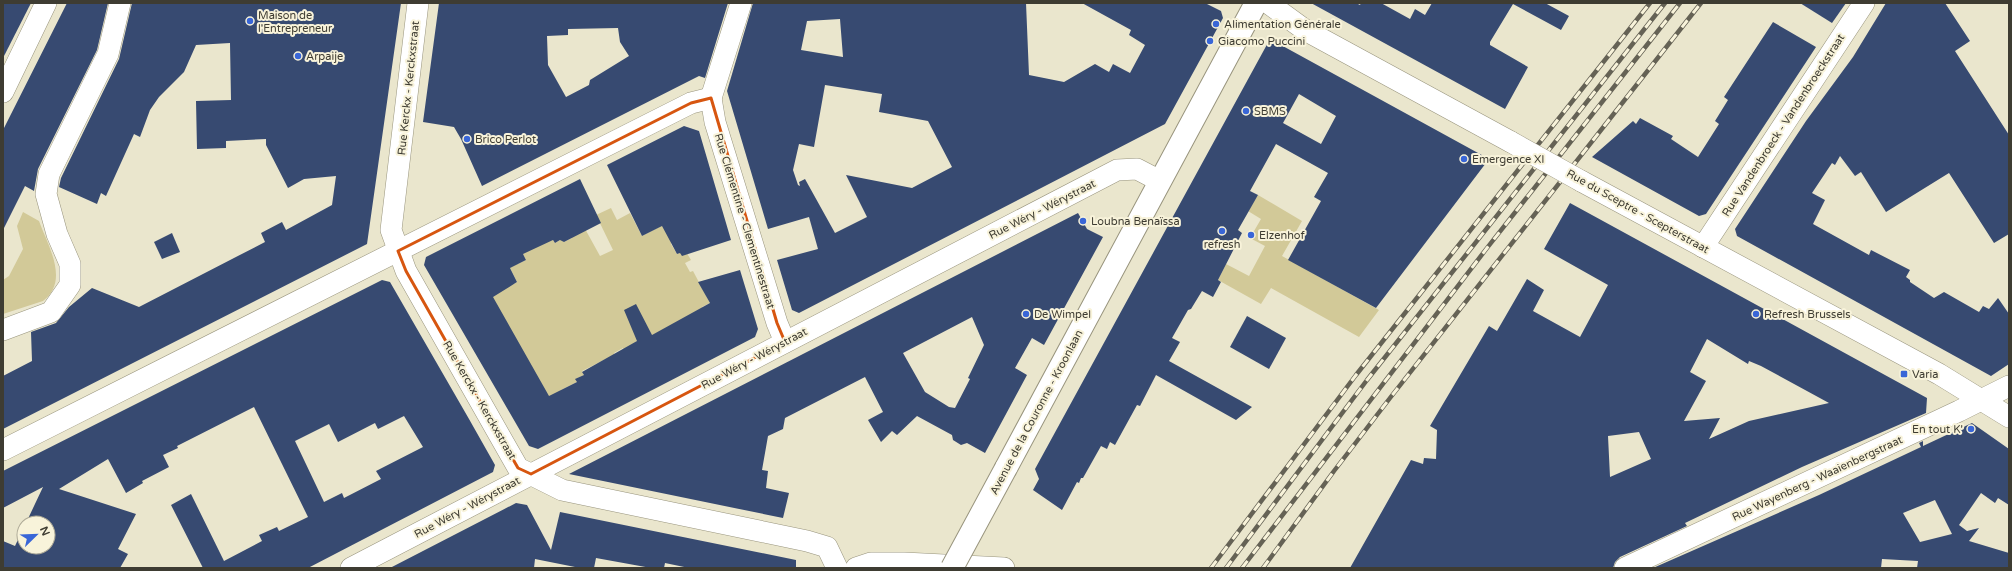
<svg xmlns="http://www.w3.org/2000/svg" width="2012" height="571" viewBox="0 0 2012 571" font-family="'Varela Round',sans-serif">
<style>
.green{fill:#d2c998}
.building{fill:#374a71;fill-rule:evenodd}
.lines{fill:none;stroke-linecap:round;stroke-linejoin:round}
.minor-casing{stroke:#98947d;stroke-width:22}
.major-casing{stroke:#98947d;stroke-width:24}
.minor{stroke:#fff;stroke-width:21}
.major{stroke:#fff;stroke-width:22}
.rail-casing{stroke:#656255;stroke-width:4.5}
.rail{stroke:#f8f3da;stroke-width:3;stroke-dasharray:9;stroke-linecap:butt}
.minor-bridge-casing{stroke:#98947d;stroke-width:22;stroke-linecap:butt}
.major-bridge-casing{stroke:#98947d;stroke-width:24;stroke-linecap:butt}
.minor-bridge{stroke:#fff;stroke-width:21}
.major-bridge{stroke:#fff;stroke-width:22}
.marked{fill:none;stroke:#d75610;stroke-width:3;stroke-linejoin:round}
.poi-dot{fill:#3966d7;stroke:#f8f3da;stroke-width:1.5}
.labels{text-anchor:middle;stroke-width:4;stroke-linejoin:round;paint-order:stroke}
.poi-label{font-size:11px;fill:#3e3c32;stroke:#f8f3da;text-anchor:start}
.street-label{font-size:11px;fill:#3e3c32;stroke:#f8f3da}
</style>
<rect width="100%" height="100%" fill="#eae6cd"/>
<g class="green">
<polygon points="1258,195 1302,221 1282,256 1379,310 1359,337 1271,288 1261,304 1218,280 1226,264 1249,276 1265,246 1250,238 1261,219 1248,211"/>
<polygon points="611,208 617,220 630,213 642,236 673,220 671,244 677,254 685,250 691,260 685,263 690,272 693,271 710,303 702,307 706,315 637,341 629,360 623,348 614,353 616,358 608,358 582,371 584,375 576,379 577,382 561,390 551,408 464,283 511,277 514,284 517,282 507,262 518,264 526,260 518,245 553,240 555,243 562,239 564,242 572,238 569,233 584,227 600,256 613,250 596,215"/>
<path d="M23,212L39,221C48,246 70,281 43,301L3,314V280L9,276L23,249L17,226Z"/>
</g>
<g class="building">
<polygon points="3,3 31,3 3,58"/>
<polygon points="67,3 108,3 97,50 38,169 34,191 25,186 3,230 3,130"/>
<polygon points="132,3 401,3 367,244 3,429 3,376 32,361 31,332 56,323 69,307 92,288 139,307 265,242 261,233 282,222 286,230 332,205 336,176 304,179 288,188 266,145 266,139 226,141 226,148 197,149 196,101 231,100 230,43 196,45 184,72 159,97 150,110 140,137 134,134 106,196 101,193 97,204 59,187 61,178 119,59"/>
<path d="M439,3H728L705,78L699,76L482,186L461,139L454,127L423,122ZM618,28L620,42L629,56L590,80L589,85L566,97L548,65L547,36L568,35V29Z"/>
<path d="M753,3H1026L1029,75L1064,82L1095,64L1109,72L1113,64L1130,73L1145,45L1129,35L1131,30L1082,3H1205L1221,11L1223,18L1165,124L799,313L792,310L777,260L818,249L809,217L768,229L727,91ZM840,19L843,57L801,50L807,21ZM825,85L882,94L879,112L928,121L952,167L912,188L846,175L867,217L835,233L805,179L799,182L800,186L798,185L793,170L799,144L814,147Z"/>
<polygon points="1311,3 1356,3 1360,5 1361,3 1381,3 1410,19 1415,9 1425,15 1432,3 1545,3 1569,16 1561,30 1513,4 1490,42 1490,45 1528,67 1505,109"/>
<polygon points="1800,3 1846,3 1832,23"/>
<polygon points="1886,3 1945,3 1970,41 1955,51 2009,135 2009,234 1994,243 1949,173 1886,212 1861,172 1855,176 1840,156 1835,165 1832,163 1812,193 1825,200 1813,224 1869,255 1871,250 1910,270 1906,277 1910,280 1910,282 1934,298 1944,292 1979,312 1983,306 1989,309 1998,298 2009,314 2009,364 1991,376 1737,236 1735,229 1806,121 1853,57"/>
<polygon points="1773,22 1816,47 1706,214 1699,216 1592,157 1633,121 1636,124 1640,118 1673,136 1671,139 1698,157 1719,124 1715,121 1728,100 1724,97"/>
<path d="M1270,39L1489,159L1376,308L1288,260L1321,201L1314,197L1328,173L1276,144L1250,191L1258,195L1238,230L1242,233L1218,280L1221,282L1213,297L1202,291L1191,309L1188,310L1172,338L1180,342L1169,361L1252,407L1236,420L1156,375L1140,406L1137,405L1115,445L1110,442L1107,449L1101,446L1083,478H1081L1079,483L1077,482L1062,510L1033,490L1039,479L1035,469ZM1299,94L1336,116L1321,144L1283,123Z"/>
<polygon points="684,126 699,131 731,240 682,256 680,253 677,254 662,226 642,236 607,165"/>
<polygon points="580,179 601,223 564,242 560,240 555,243 553,240 523,254 526,260 510,268 517,282 493,297 549,396 577,382 575,379 584,375 582,372 637,341 624,310 636,304 652,335 710,303 698,282 740,270 758,329 755,337 538,449 529,446 424,265 426,257"/>
<path d="M1570,203L1927,398L1926,413L1802,467L1685,523L1687,526L1620,557L1615,562L1613,568H1350L1411,460L1423,464L1424,458L1436,459L1437,430L1430,426L1489,326L1497,331L1527,279L1544,290L1533,311L1580,337L1608,285L1544,249ZM1707,339L1748,364L1749,361L1761,366L1829,403L1749,421L1709,439L1720,418L1684,421L1706,381L1690,372ZM1639,432L1651,459L1610,477L1608,436Z"/>
<path d="M1078,213L1087,229L1103,237L1044,345L1032,338L1015,368L1027,375L985,453L967,443L961,445L953,440L952,435L917,416L897,435L892,431L881,442L868,420L883,412L865,377L785,418L783,429L768,436L762,470L768,471L766,488L789,493L783,518L569,474ZM972,317L984,345L968,378L970,379L955,408L949,407L925,392L903,353Z"/>
<polygon points="172,233 180,252 162,259 154,242"/>
<path d="M382,280L390,282L469,419L495,465L493,472L308,568H203L171,505L191,494L224,561L262,541L259,535L277,527L279,531L308,517L254,407L177,446L178,448L163,455L169,467L142,481L143,483L126,493L108,459L59,489L136,514L118,549L128,554L120,568H3V541L15,546L24,527V547H48V523H26L43,487L3,508V471ZM404,416L423,447L376,471L381,479L344,498L342,493L324,502L295,441L329,424L338,442L375,423L378,429Z"/>
<polygon points="1247,316 1286,338 1269,369 1230,347"/>
<path d="M1972,423L2009,449V505L1998,498L1995,503L1981,493L1959,525L1967,531L1979,528L1969,541L2009,553V568H1917L1918,561L1882,559L1881,568H1653L1819,495L1921,447L1919,443L1923,441V446ZM1935,500L1952,534L1920,542L1903,513Z"/>
<polygon points="516,503 527,505 551,550 560,512 796,560 796,568 689,568 665,563 664,568 651,568 596,558 594,568 580,568 535,559 534,568 390,568"/>
</g>
<g class="lines">
<g class="minor-casing">
<g id="minor">
<polyline points="418,3 391,230 406,271 518,468 562,490 807,541 827,547 837,568"/>
<polyline points="1268,3 1305,30 1511,142"/>
<polyline points="3,92 46,3"/>
<polyline points="711,98 715,122 777,323 785,342"/>
<polyline points="711,98 741,3"/>
<polyline points="1581,181 1939,374 2009,417"/>
<polyline points="1703,247 1864,3"/>
<polyline points="3,330 51,312 70,285 70,264 57,234 46,194 49,174 108,54 120,3"/>
<polyline points="3,450 691,103 711,98"/>
<polyline points="351,568 1117,170 1137,169 1160,181"/>
<polyline points="856,568 871,563 904,563 1004,568"/>
<polyline points="1625,568 1959,411 2009,386"/>
</g>
</g>
<g class="major-casing">
<polyline id="major" points="1006,468 1256,3"/>
</g>
<use href="#minor" class="minor"/>
<use href="#major" class="major"/>
<g class="rail-casing">
<g id="rail">
<polyline points="1211,568 1356,375 1650,3"/>
<polyline points="1226,568 1367,380 1665,3"/>
<polyline points="1242,568 1487,248 1680,3"/>
<polyline points="1263,568 1334,471 1390,398 1701,3"/>
</g>
</g>
<use href="#rail" class="rail"/>
<g class="minor-bridge-casing">
<polyline id="minor-bridge" points="1511,142 1581,181"/>
</g>
<g class="major-bridge-casing">
<polyline id="major-bridge" points="952,568 1006,468"/>
</g>
<use href="#minor-bridge" class="minor-bridge"/>
<use href="#major-bridge" class="major-bridge"/>
</g>
<path class="marked" d="M711,98L777,323L785,342L531,474L518,468L406,271L398,251L691,103Z"/>
<g class="poi-dot">
<circle cx="250" cy="21" r="4"/>
<circle cx="1216" cy="24" r="4"/>
<circle cx="1210" cy="41" r="4"/>
<circle cx="298" cy="56" r="4"/>
<circle cx="1246" cy="111" r="4"/>
<circle cx="467" cy="139" r="4"/>
<circle cx="1464" cy="159" r="4"/>
<circle cx="1083" cy="221" r="4"/>
<circle cx="1222" cy="231" r="4"/>
<circle cx="1251" cy="235" r="4"/>
<circle cx="1026" cy="314" r="4"/>
<circle cx="1756" cy="314" r="4"/>
<rect x="1900" y="370" width="8" height="8" rx="2"/>
<circle cx="1971" cy="429" r="4"/>
</g>
<g class="labels">
<g class="poi-label">
<text x="258" y="19">Maison de<tspan x="258" dy="13">l'Entrepreneur</tspan></text>
<text x="1224" y="28">Alimentation Générale</text>
<text x="1218" y="45">Giacomo Puccini</text>
<text x="306" y="60">Arpaije</text>
<text x="1254" y="115">SBMS</text>
<text x="475" y="143">Brico Perlot</text>
<text x="1472" y="163">Emergence Xl</text>
<text x="1091" y="225">Loubna Benaïssa</text>
<text x="1259" y="239">Elzenhof</text>
<text x="1222" y="248" text-anchor="middle">refresh</text>
<text x="1034" y="318">De Wimpel</text>
<text x="1764" y="318">Refresh Brussels</text>
<text x="1912" y="378">Varia</text>
<text x="1963" y="433" text-anchor="end">En tout K'</text>
</g>
<g class="street-label">
<text transform="translate(408 88) rotate(-84)" y="4">Rue Kerckx - Kerckxstraat</text>
<text transform="translate(1783 125) rotate(-57)" y="4">Rue Vandenbroeck - Vandenbroeckstraat</text>
<text transform="translate(1042 209) rotate(-27)" y="4">Rue Wéry - Wérystraat</text>
<text transform="translate(1638 211) rotate(29)" y="4">Rue du Sceptre - Scepterstraat</text>
<text transform="translate(745 221) rotate(73)" y="4">Rue Clémentine - Clementinestraat</text>
<text transform="translate(754 358) rotate(-28)" y="4">Rue Wéry - Wérystraat</text>
<text transform="translate(480 400) rotate(60)" y="4">Rue Kerckx - Kerckxstraat</text>
<text transform="translate(1036 412) rotate(-62)" y="4">Avenue de la Couronne - Kroonlaan</text>
<text transform="translate(1817 478) rotate(-25)" y="4">Rue Wayenberg - Waaienbergstraat</text>
<text transform="translate(467 507) rotate(-28)" y="4">Rue Wéry - Wérystraat</text>
</g>
</g>
<rect width="2012" height="571" fill="none" stroke="#3e3c32" stroke-width="8"/>
<g transform="translate(36 535) rotate(67)"><circle r="19" fill="#f8f3da" stroke="#aeaa97"/>
<path d="M0-3L7 15L0 10L-7 15Z" fill="#3966d7"/>
<text y="-6" font-size="11" font-weight="bold" text-anchor="middle" fill="#3e3c32">N</text>
</g>
</svg>
